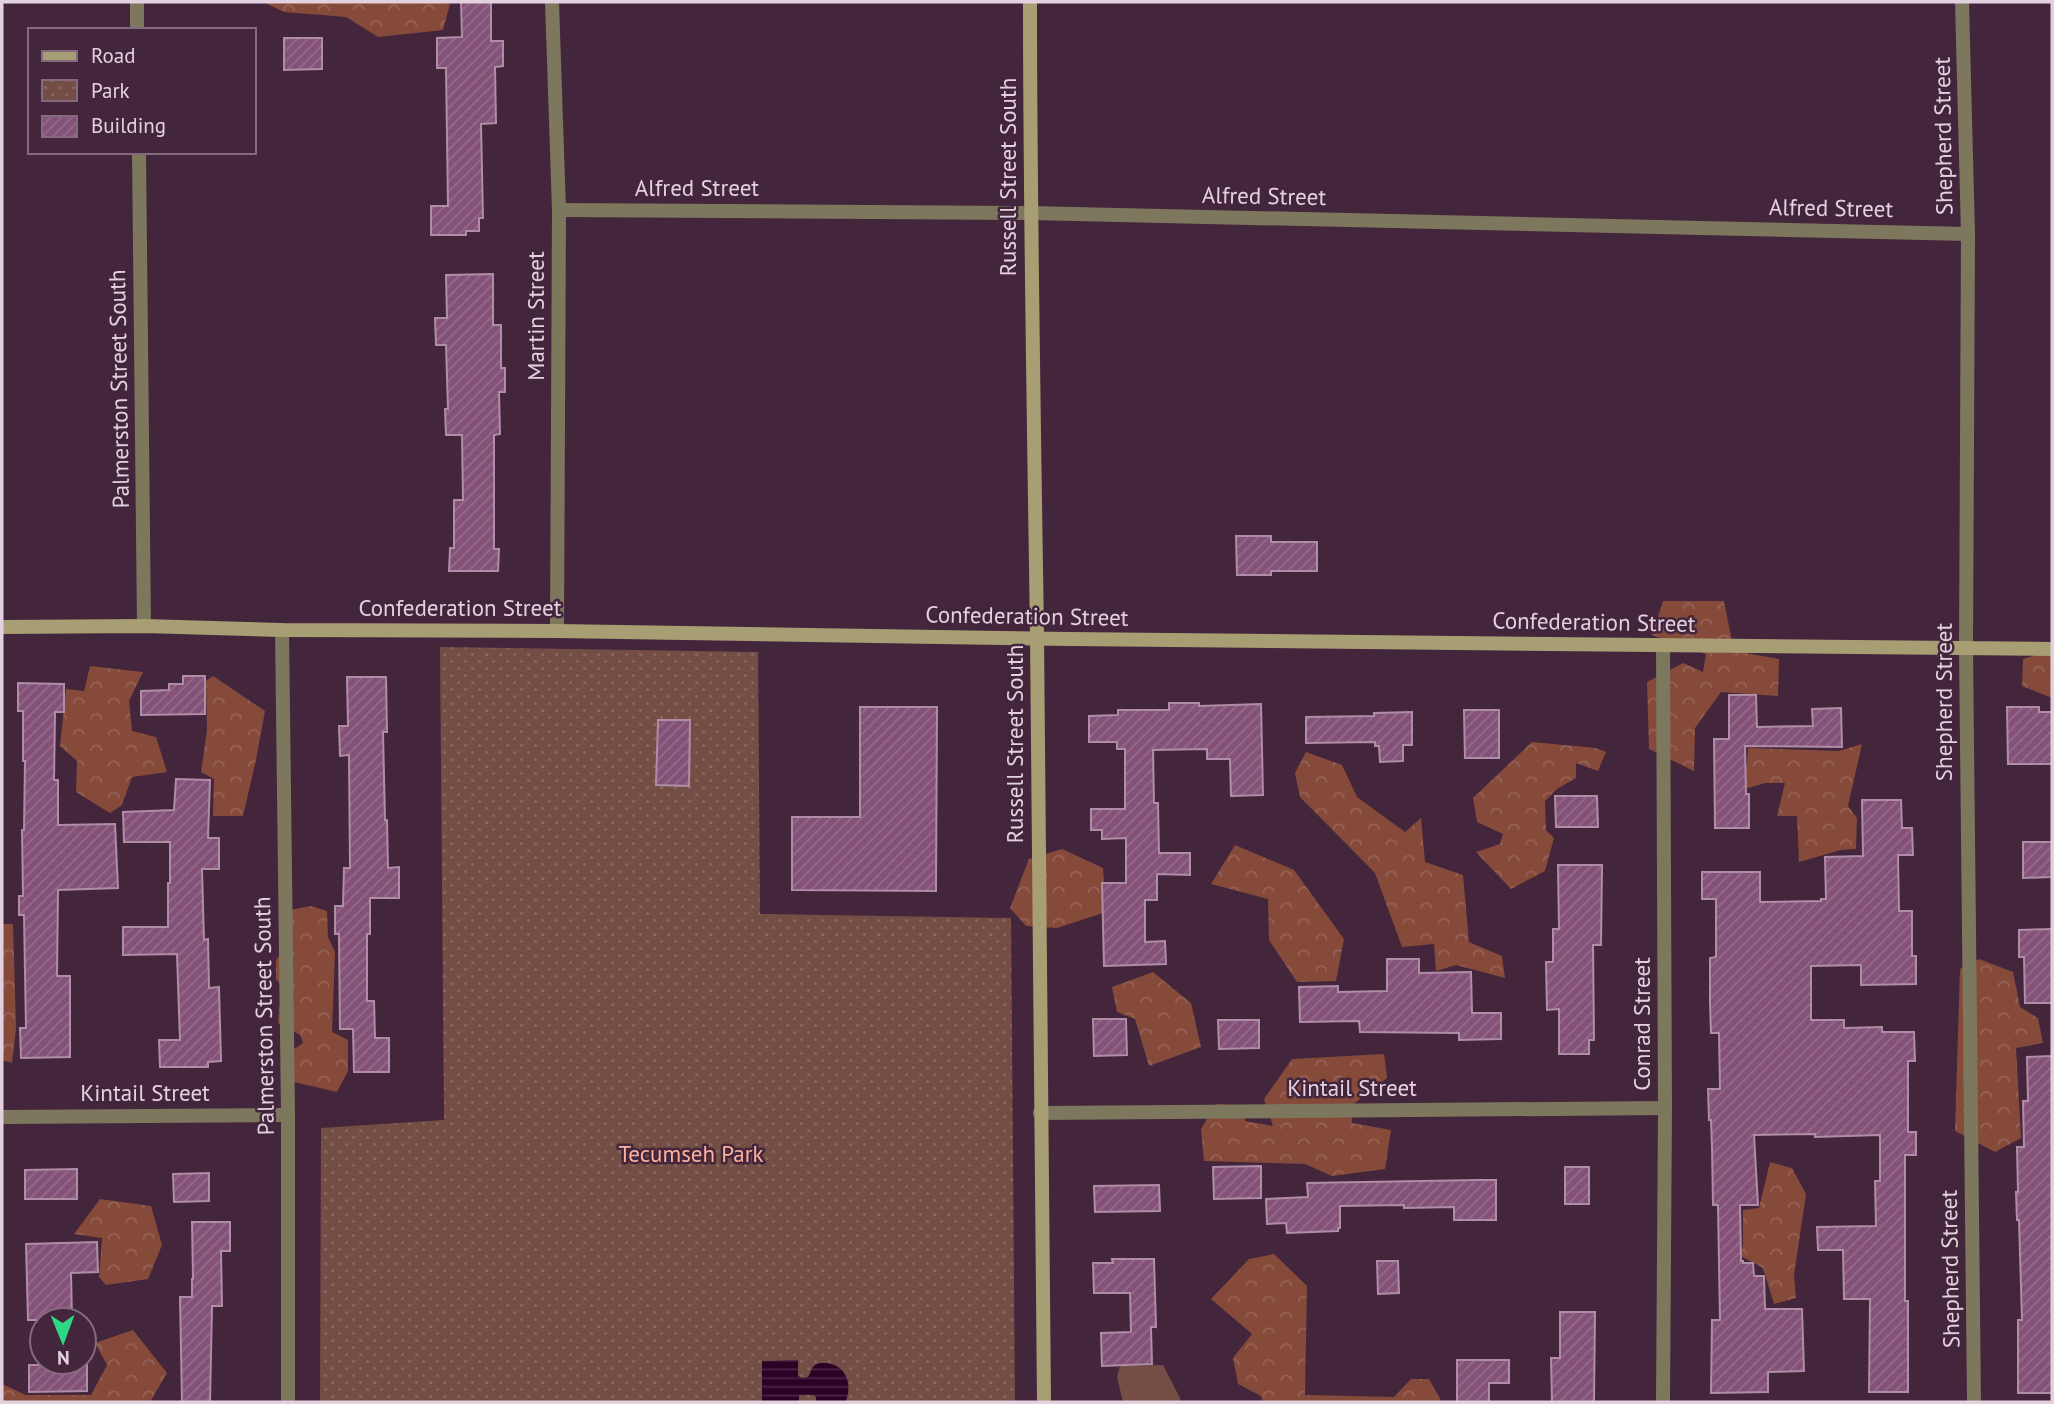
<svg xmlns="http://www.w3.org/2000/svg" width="2054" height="1404" viewBox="0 0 2054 1404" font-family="'PT Sans',sans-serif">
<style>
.grass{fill:#744e44}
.forest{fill:url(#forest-crowns)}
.park{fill:url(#park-dots)}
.water{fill:url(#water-rules)}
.building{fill:url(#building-hatch);stroke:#b08da7;stroke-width:2}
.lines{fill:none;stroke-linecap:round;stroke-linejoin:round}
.street{stroke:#7d775d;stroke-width:14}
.secondary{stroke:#a89e74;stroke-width:14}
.labels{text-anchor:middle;stroke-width:5;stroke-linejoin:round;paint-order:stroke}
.street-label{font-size:23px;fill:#e4d1df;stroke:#43253c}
.park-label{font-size:23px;fill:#fcb19d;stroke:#43253c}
</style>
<defs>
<pattern id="forest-crowns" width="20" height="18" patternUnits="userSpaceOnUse" patternTransform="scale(1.75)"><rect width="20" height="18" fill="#864a3a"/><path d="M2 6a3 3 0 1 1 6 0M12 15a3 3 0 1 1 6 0" fill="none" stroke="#976356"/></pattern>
<pattern id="park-dots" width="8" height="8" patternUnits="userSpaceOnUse" patternTransform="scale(1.75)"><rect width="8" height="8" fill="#744e44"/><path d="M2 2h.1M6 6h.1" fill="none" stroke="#88665f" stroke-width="1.8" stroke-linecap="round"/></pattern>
<pattern id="water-rules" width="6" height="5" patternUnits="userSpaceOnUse" patternTransform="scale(1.75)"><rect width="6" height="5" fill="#2b0125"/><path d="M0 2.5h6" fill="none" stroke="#4a2544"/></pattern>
<pattern id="building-hatch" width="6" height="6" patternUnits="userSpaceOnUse" patternTransform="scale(1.75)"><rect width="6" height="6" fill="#845278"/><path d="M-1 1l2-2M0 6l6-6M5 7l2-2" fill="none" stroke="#956a8b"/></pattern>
</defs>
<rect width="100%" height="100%" fill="#43253c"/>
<polygon class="grass" points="1163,1365 1180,1398 1180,1402 1123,1402 1117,1377 1120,1366"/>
<g class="forest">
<polygon points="263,2 442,2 450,4 443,30 378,37 346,17 284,12"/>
<polygon points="1663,601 1724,601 1734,651 1779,659 1778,696 1721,692 1695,728 1694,771 1649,749 1647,682 1683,663 1703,672 1706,654 1652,635"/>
<polygon points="2036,655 2052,655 2052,698 2022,686 2023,659"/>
<polygon points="90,666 143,672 129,701 132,731 156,737 167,772 132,777 122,805 110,813 76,792 77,761 60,746 66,689 84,691"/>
<polygon points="213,676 265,711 256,760 243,816 213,816 214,779 201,772 207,730 206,681"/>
<polygon points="1532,742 1596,748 1606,752 1598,771 1576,763 1576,778 1557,789 1545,801 1546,830 1554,838 1545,871 1511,889 1476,852 1500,844 1503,834 1477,822 1473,798"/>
<polygon points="1862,744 1848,806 1857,818 1856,849 1841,850 1799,862 1797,816 1777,816 1785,783 1765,783 1748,788 1727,786 1723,764 1747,764 1748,748 1839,751"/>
<polygon points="1306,752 1342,765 1357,797 1405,832 1421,818 1425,862 1463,875 1469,942 1502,956 1505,978 1456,965 1436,971 1434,944 1402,947 1375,873 1300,797 1295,773"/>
<polygon points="1235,845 1294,870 1344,939 1336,981 1297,982 1269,940 1268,899 1211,884"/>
<polygon points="1062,849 1103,868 1106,912 1057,928 1026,926 1010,908 1029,859"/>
<polygon points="311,906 327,911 328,937 335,952 332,1032 348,1040 348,1071 337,1092 281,1079 282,1057 303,1043 300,1035 278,1023 279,1007 289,996 276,979 276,960 290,941 290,910"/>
<polygon points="2,924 13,924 16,1028 12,1063 2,1060"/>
<polygon points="1979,959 2013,972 2020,1007 2038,1018 2043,1043 2016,1048 2021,1138 1995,1152 1955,1131 1960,969"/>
<polygon points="1153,972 1191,1003 1201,1047 1149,1066 1135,1019 1117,1012 1112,987"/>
<polygon points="1384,1054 1387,1078 1351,1106 1352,1123 1391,1130 1385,1169 1332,1176 1305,1164 1204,1161 1201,1129 1216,1104 1246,1106 1245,1121 1273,1126 1264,1099 1292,1059"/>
<polygon points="1770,1162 1792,1168 1806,1194 1794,1275 1796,1298 1774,1304 1763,1268 1741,1256 1743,1244 1743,1210 1759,1208"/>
<polygon points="100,1199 151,1206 162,1245 148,1279 106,1285 99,1277 102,1238 74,1234"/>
<polygon points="1274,1254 1307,1286 1305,1395 1394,1397 1411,1379 1429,1379 1442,1402 1263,1402 1261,1396 1238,1384 1233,1358 1252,1334 1211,1299 1249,1259"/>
<polygon points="133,1330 167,1373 150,1402 2,1402 2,1384 26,1395 91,1395 107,1365 95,1343"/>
</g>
<polygon class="park" points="440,647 758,652 760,914 1011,918 1015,1402 320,1402 321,1128 444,1120"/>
<path class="water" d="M798,1360V1376L803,1378L808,1377C810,1374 811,1370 813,1367C816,1363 820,1363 824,1363C845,1363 853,1383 846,1401L816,1402V1397L813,1395H799V1402H762V1361Z"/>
<g class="building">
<polygon points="461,2 491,2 491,41 503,41 503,66 495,67 496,123 481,124 483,218 479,218 479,231 466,231 466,235 431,235 431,206 448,206 446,68 437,68 437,38 462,37"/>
<polygon points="284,38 322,38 322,69 284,70"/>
<polygon points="493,274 493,325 501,325 501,368 505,368 505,392 499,392 500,434 494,435 494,549 499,549 498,571 449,571 450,548 454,548 454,500 463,500 462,435 446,435 445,409 448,409 446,345 436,345 435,318 447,318 446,275"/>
<polygon points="1236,536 1271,536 1271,542 1317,542 1317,571 1271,571 1271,575 1237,575"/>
<polygon points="183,676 205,676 205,714 141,715 141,691 169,690 169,684 183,684"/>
<polygon points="347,677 386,677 387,732 383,732 385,820 387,820 388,868 399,867 399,898 370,898 370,934 367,934 367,1001 374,1001 375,1038 389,1038 389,1072 354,1072 353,1029 340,1029 339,934 335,934 335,906 343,906 344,868 350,868 349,755 340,756 339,726 348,726"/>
<polygon points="18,683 64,684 64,712 55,712 54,780 58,780 58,825 115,824 118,888 58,890 57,976 70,976 70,1057 21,1058 20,1028 26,1028 24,915 19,915 19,896 23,896 22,830 24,830 25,761 23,761 23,711 18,711"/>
<polygon points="1729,695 1756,695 1757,727 1813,726 1812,709 1841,708 1842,747 1745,746 1746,794 1749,794 1749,828 1715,828 1714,739 1729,739"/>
<polygon points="1169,703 1199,703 1199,706 1261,704 1263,795 1231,796 1230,759 1207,759 1207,749 1153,750 1154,803 1158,803 1159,853 1190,853 1190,875 1157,874 1157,900 1145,900 1145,942 1165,941 1166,964 1104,966 1102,883 1126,883 1126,838 1102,839 1102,830 1091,830 1091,809 1125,809 1125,749 1117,749 1117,742 1089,742 1089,716 1118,715 1118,710 1169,710"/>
<polygon points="860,707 937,707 936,891 792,890 792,817 860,817"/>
<polygon points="2007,707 2039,707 2039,712 2052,712 2052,764 2008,764"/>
<polygon points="1464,710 1499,710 1499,758 1465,758"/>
<polygon points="1412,712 1412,745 1403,745 1403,761 1380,762 1379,746 1375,746 1375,742 1306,743 1306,717 1374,716 1374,713"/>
<polygon points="658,720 690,720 689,786 656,785"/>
<polygon points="176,779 210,780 208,838 219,838 219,869 202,869 204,940 208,939 209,988 219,987 221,1061 208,1062 208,1067 160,1067 159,1040 180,1040 177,954 123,955 123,927 168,927 168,883 170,883 170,842 124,842 123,812 174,810"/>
<polygon points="1555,796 1597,796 1598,827 1556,827"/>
<polygon points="1862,800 1901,800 1902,828 1912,828 1913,855 1898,855 1899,911 1912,911 1912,956 1916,956 1916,984 1861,985 1861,965 1811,966 1811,1020 1844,1020 1844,1028 1882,1027 1882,1032 1914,1032 1915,1061 1908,1061 1908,1132 1916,1132 1916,1155 1905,1155 1905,1301 1908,1301 1908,1392 1869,1392 1870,1299 1844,1299 1843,1250 1818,1250 1817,1227 1876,1226 1875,1181 1880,1181 1880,1135 1815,1137 1815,1134 1754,1135 1758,1205 1740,1205 1741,1261 1743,1261 1743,1263 1753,1263 1754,1276 1764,1276 1765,1309 1802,1309 1804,1371 1768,1372 1768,1392 1711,1393 1712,1320 1720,1320 1718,1205 1713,1205 1712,1147 1711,1120 1709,1120 1708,1089 1720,1089 1719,1033 1711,1033 1710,1003 1710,958 1716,957 1716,899 1702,899 1702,872 1760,872 1760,902 1821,901 1821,899 1826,899 1825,857 1863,856"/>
<polygon points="2023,842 2052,842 2052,877 2023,878"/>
<polygon points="1558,865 1602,865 1601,945 1593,945 1594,1040 1589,1040 1589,1054 1559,1054 1559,1009 1547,1010 1546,962 1553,962 1553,929 1559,929"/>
<polygon points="2052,929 2052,1003 2025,1003 2024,957 2019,957 2019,930"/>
<polygon points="1387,959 1419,959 1419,973 1471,972 1472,1013 1501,1013 1501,1039 1459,1040 1459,1033 1360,1032 1359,1021 1300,1022 1299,987 1338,986 1338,992 1387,991"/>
<polygon points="1093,1019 1126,1019 1127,1055 1094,1056"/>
<polygon points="1218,1020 1259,1020 1259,1048 1219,1049"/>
<polygon points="2052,1056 2052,1393 2018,1393 2018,1320 2022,1320 2019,1220 2017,1220 2016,1192 2018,1192 2017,1147 2024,1147 2023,1101 2028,1101 2027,1057"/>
<polygon points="1261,1166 1261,1198 1214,1199 1213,1167"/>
<rect x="1565" y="1167" width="24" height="37"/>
<polygon points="77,1169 77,1199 25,1199 25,1170"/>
<polygon points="209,1173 209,1201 174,1202 173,1174"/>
<polygon points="1478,1180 1496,1180 1496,1220 1454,1220 1454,1207 1404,1208 1404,1205 1340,1206 1340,1228 1338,1228 1338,1231 1287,1233 1286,1223 1267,1224 1266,1199 1308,1197 1307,1183"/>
<polygon points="1159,1185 1160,1211 1095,1212 1094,1186"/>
<polygon points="192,1222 230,1222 230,1251 221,1251 222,1306 212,1306 210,1402 182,1402 180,1297 192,1297 192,1279 193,1279"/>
<polygon points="97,1242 98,1272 71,1273 72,1320 28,1320 26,1244"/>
<polygon points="1112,1259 1154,1259 1156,1327 1151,1327 1152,1364 1102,1366 1101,1333 1131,1332 1130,1293 1094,1293 1093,1263 1113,1263"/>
<polygon points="1377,1261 1398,1261 1399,1293 1378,1294"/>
<polygon points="1560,1312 1595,1312 1594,1402 1552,1402 1551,1358 1560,1358"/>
<polygon points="1457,1360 1509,1360 1509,1383 1489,1383 1489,1402 1457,1402"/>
<polygon points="29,1365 87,1365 87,1391 29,1392"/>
</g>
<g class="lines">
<g class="street">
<polyline points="137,2 137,30"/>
<polyline points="552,2 559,210 557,631"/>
<polyline points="1962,2 1968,234 1966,649 1974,1402"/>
<polyline points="139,152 144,626"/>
<polyline points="559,210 1030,213 1968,234"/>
<polyline points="282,630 288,1115 288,1402"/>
<polyline points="1040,1113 1665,1108"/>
<polyline points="2,1117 288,1115"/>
<polyline points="1663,1402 1665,1108 1663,645"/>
</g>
<g class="secondary">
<path d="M1030,2C1030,213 1034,424 1037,635C1041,891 1040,1147 1044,1402"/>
<polyline points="2,627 144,626 282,630 557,631 1069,639 2052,649"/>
</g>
</g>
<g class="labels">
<g class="street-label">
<text transform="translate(1943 136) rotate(-91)" y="8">Shepherd Street</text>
<text transform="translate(1008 177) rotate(-90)" y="8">Russell Street South</text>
<text x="697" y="196">Alfred Street</text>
<text transform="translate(1264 196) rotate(1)" y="8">Alfred Street</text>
<text transform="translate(1831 208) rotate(1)" y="8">Alfred Street</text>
<text transform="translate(536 316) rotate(-90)" y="8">Martin Street</text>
<text transform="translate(119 389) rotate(-91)" y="8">Palmerston Street South</text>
<text x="460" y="616">Confederation Street</text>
<text transform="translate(1027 616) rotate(1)" y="8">Confederation Street</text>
<text transform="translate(1594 622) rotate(1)" y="8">Confederation Street</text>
<text transform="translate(1944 702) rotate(-90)" y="8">Shepherd Street</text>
<text transform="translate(1015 744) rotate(-90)" y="8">Russell Street South</text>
<text transform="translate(264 1016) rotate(-91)" y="8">Palmerston Street South</text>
<text transform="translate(1642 1024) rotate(-90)" y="8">Conrad Street</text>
<text x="1352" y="1096">Kintail Street</text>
<text x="145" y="1101">Kintail Street</text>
<text transform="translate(1950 1269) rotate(-91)" y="8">Shepherd Street</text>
</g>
<g class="park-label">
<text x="691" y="1162">Tecumseh Park</text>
</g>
</g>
<rect width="2054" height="1404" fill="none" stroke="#e4d1df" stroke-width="7"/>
<rect x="28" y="28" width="228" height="126" fill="#43253c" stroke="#836a7d" stroke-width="2"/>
<rect x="42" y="51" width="35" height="10" fill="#a89e74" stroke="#836a7d" stroke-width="2"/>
<text x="91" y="63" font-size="21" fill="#e4d1df">Road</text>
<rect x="42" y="80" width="35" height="21" fill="url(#park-dots)" stroke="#836a7d" stroke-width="2"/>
<text x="91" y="98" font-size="21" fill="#e4d1df">Park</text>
<rect x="42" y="116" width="35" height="21" fill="url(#building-hatch)" stroke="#836a7d" stroke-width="2"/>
<text x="91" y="133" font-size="21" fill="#e4d1df">Building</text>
<g transform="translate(63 1341) rotate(179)"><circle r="33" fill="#43253c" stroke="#836a7d" stroke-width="2"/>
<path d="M0-5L12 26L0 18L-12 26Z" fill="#2ed883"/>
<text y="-10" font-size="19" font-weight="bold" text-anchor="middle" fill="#e4d1df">N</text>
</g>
</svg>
